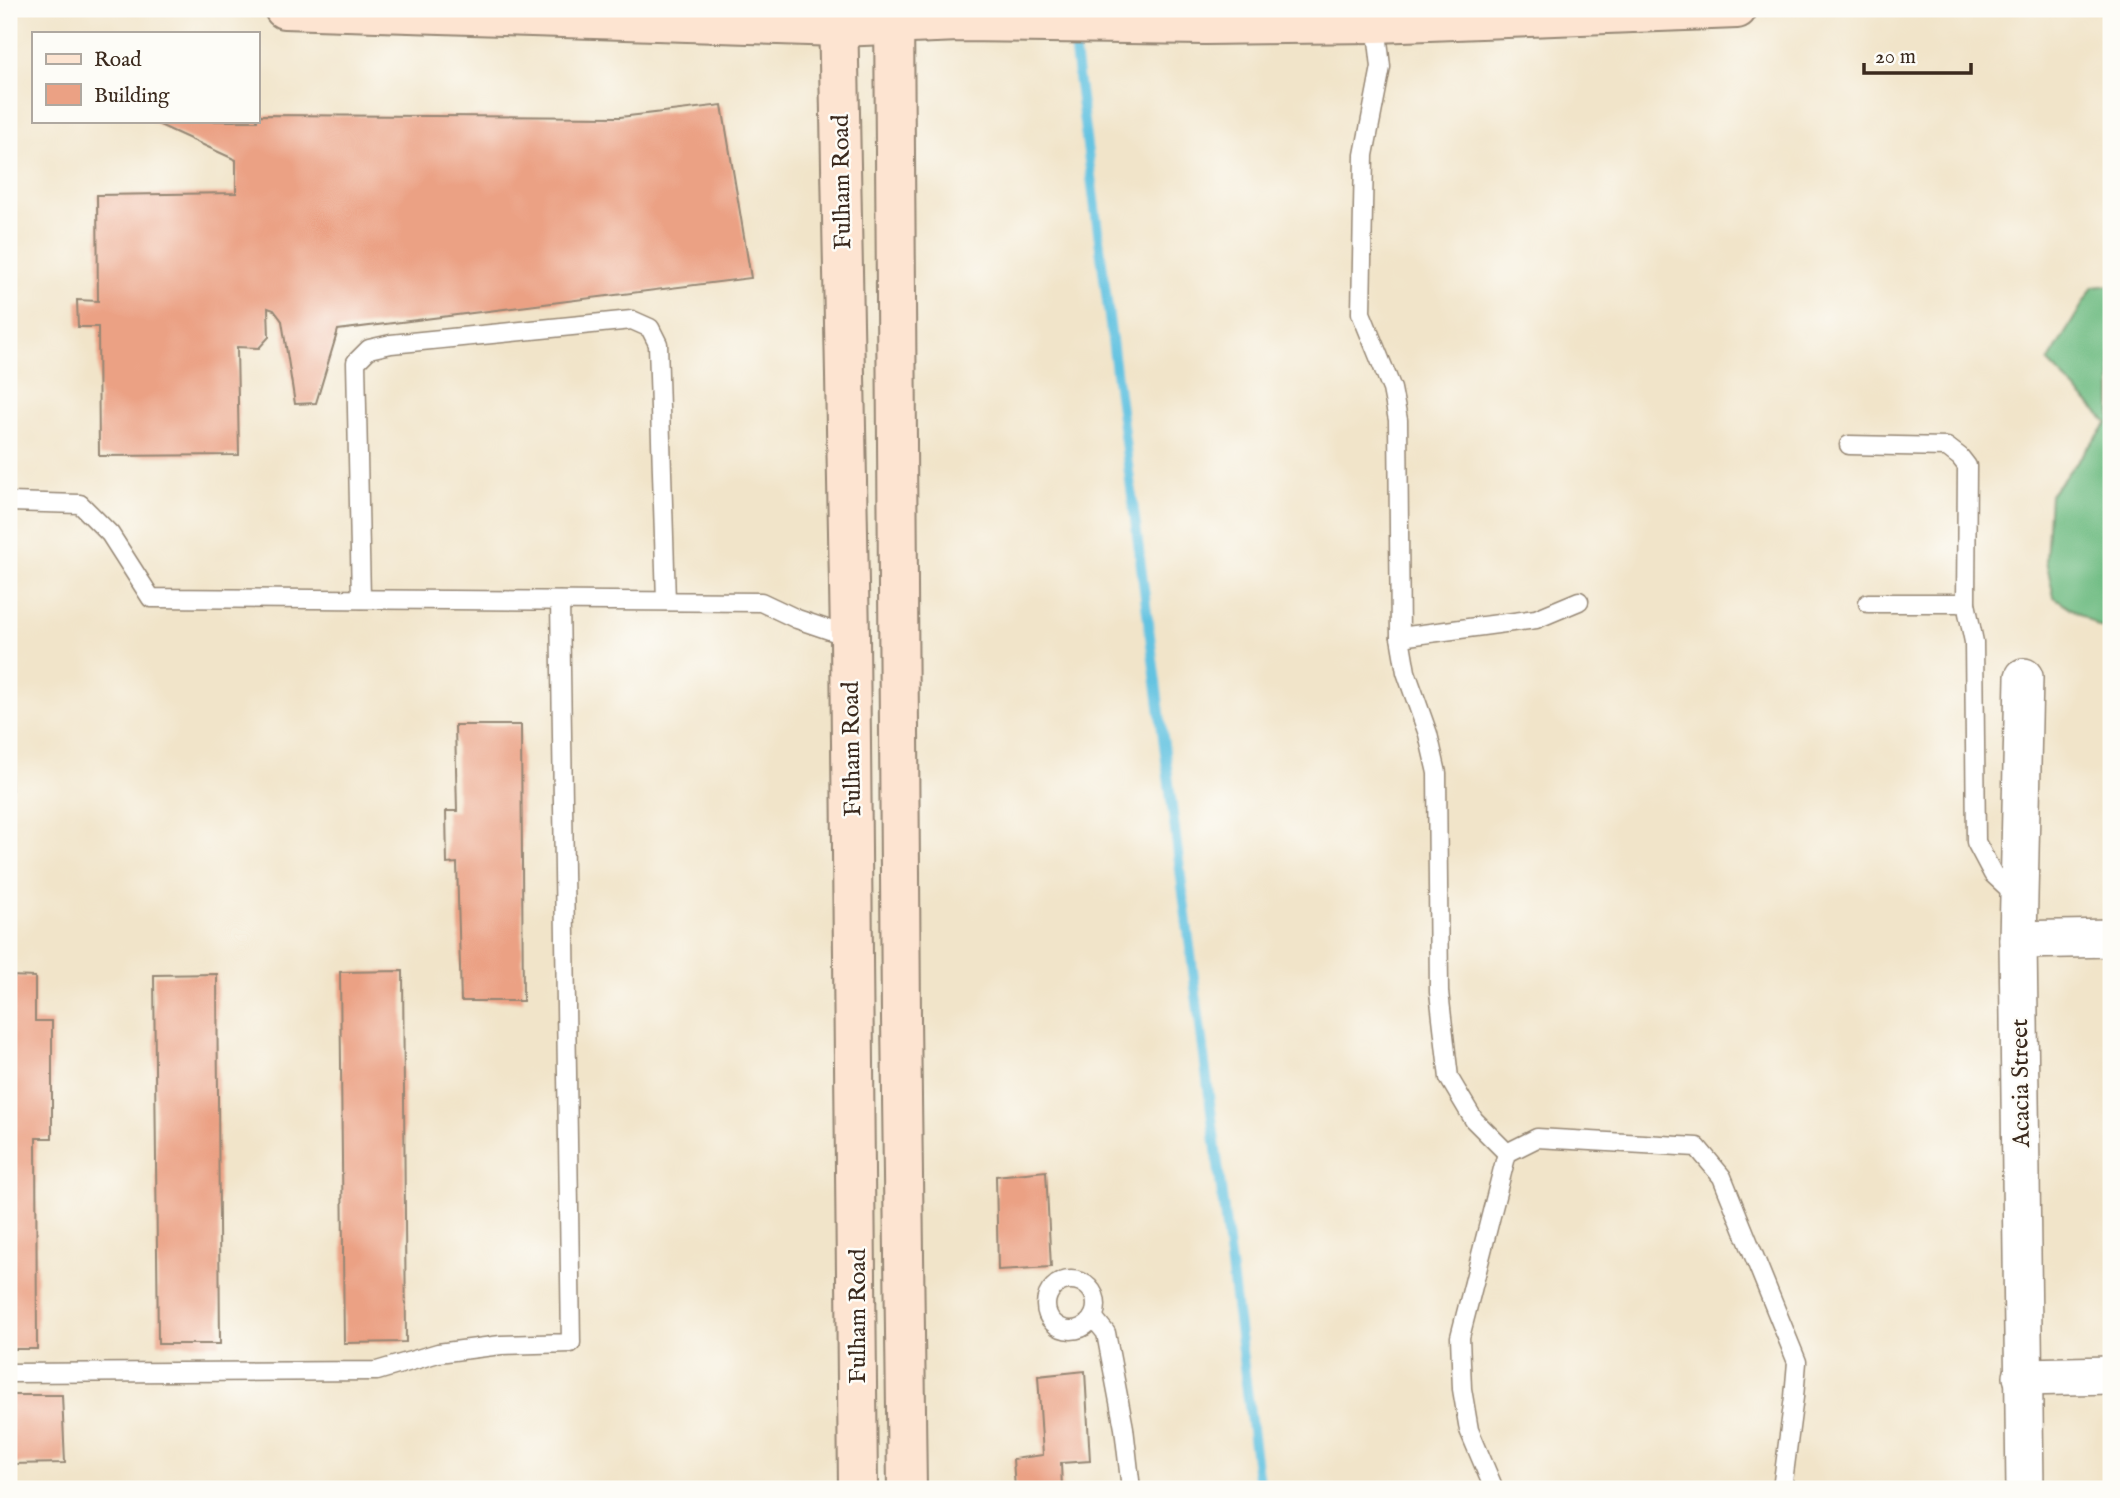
<svg xmlns="http://www.w3.org/2000/svg" width="2120" height="1498" viewBox="0 0 2120 1498" font-family="'IM FELL English',serif">
<style>
.forest{fill:#73be86;stroke:#577452;stroke-width:2}
.lines{fill:none;stroke-linecap:round;stroke-linejoin:round}
.stream{stroke:#63c3e1;stroke-width:10}
.building{fill:#eba184}
.lane-casing{stroke:#968774;stroke-width:21}
.street-casing{stroke:#968774;stroke-width:40}
.secondary-casing{stroke:#968774;stroke-width:42}
.lane{stroke:#fff;stroke-width:18}
.street{stroke:#fff;stroke-width:37}
.secondary{stroke:#fde4d1;stroke-width:38}
.labels{text-anchor:middle;stroke-width:5;stroke-linejoin:round;paint-order:stroke}
.street-label{font-size:24px;fill:#3b2a1e;stroke:#fdfcf7}
</style>
<rect width="100%" height="100%" fill="#fdfcf7"/>
<filter id="ink" filterUnits="userSpaceOnUse"><feTurbulence type="fractalNoise" baseFrequency=".0143" numOctaves="2"/><feDisplacementMap in="SourceGraphic" scale="14" xChannelSelector="R" yChannelSelector="G"/><feConvolveMatrix kernelMatrix="1 2 1 2 8 2 1 2 1" color-interpolation-filters="sRGB"/></filter>
<filter id="wash" filterUnits="userSpaceOnUse"><feTurbulence type="fractalNoise" baseFrequency=".00686" numOctaves="4" result="noise"/><feDisplacementMap in="SourceGraphic" scale="28" xChannelSelector="R" yChannelSelector="G"/><feGaussianBlur stdDeviation="1.57" result="paint"/><feColorMatrix in="noise" values="0 0 0 0 0 0 0 0 0 0 0 0 0 0 0 0 0 1.4 0 .05"/><feComposite in="paint" operator="in"/></filter>
<g filter="url(#wash)">
<rect width="100%" height="100%" fill="#f1e4c9"/>
<polygon class="forest" points="2111,285 2111,628 2099,627 2054,597 2046,561 2050,495 2108,423 2048,362 2093,287"/>
<g class="lines">
<polyline class="stream" points="1072,29 1258,1476 1265,1489"/>
</g>
<g id="blocks">
<g class="building">
<polygon points="722,105 751,278 338,330 316,403 295,404 282,321 274,310 268,308 269,337 259,348 237,347 239,455 99,456 98,327 78,327 77,300 98,301 97,195 236,193 236,160 151,121 257,121 257,115 620,117"/>
<polygon points="455,725 521,725 523,1001 461,1001 457,863 447,864 446,811 457,811"/>
<polygon points="9,767 11,767 13,896 9,896"/>
<polygon points="403,971 406,1342 344,1343 340,972"/>
<polygon points="217,974 220,1344 158,1344 154,975"/>
<polygon points="9,976 35,977 35,1021 52,1021 52,1138 36,1138 37,1349 9,1349"/>
<polygon points="1046,1171 1051,1267 998,1270 996,1176"/>
<polygon points="1085,1371 1090,1461 1061,1463 1062,1489 1015,1489 1013,1459 1043,1455 1038,1376"/>
<polygon points="9,1395 62,1395 65,1463 9,1464"/>
</g>
</g>
</g>
<g filter="url(#ink)">
<use href="#blocks" fill-opacity="0" stroke="#968774" stroke-width="2"/>
<g class="lines">
<g class="lane-casing">
<g id="lane">
<polyline points="1376,23 1381,67 1364,155 1361,313 1392,389 1398,420 1400,637 1406,672 1428,734 1437,773 1439,992 1449,1078 1474,1120 1507,1153"/>
<polyline points="1849,445 1947,447 1960,457 1967,466 1966,603 1974,642 1976,842 1993,874 2019,898"/>
<polyline points="9,502 80,504 110,534 151,598 761,602 797,619 850,637"/>
<polyline points="361,599 356,362 369,349 391,344 632,320 650,328 658,344 666,601"/>
<polyline points="1868,603 1966,603"/>
<polyline points="1400,637 1536,619 1579,601"/>
<circle cx="1071" cy="1305" r="25"/>
<polyline points="1093,1317 1106,1333 1124,1428 1131,1489"/>
<polyline points="9,1373 377,1371 438,1353 501,1345 571,1343 560,601"/>
<polyline points="1494,1489 1469,1430 1462,1389 1460,1337 1507,1153 1537,1138 1697,1147 1722,1177 1797,1362 1794,1397 1782,1489"/>
</g>
</g>
<g class="street-casing">
<g id="street">
<polyline points="2024,677 2018,940 2025,1489"/>
<polyline points="2018,940 2111,938"/>
<polyline points="2022,1377 2111,1375"/>
</g>
</g>
<g class="secondary-casing">
<g id="secondary">
<polyline points="284,9 839,27 959,22 1205,25 1376,23 1737,9"/>
<polyline points="838,9 850,637 858,1489"/>
<polyline points="894,9 901,1018 907,1489"/>
</g>
</g>
<use href="#lane" class="lane"/>
<use href="#street" class="street"/>
<use href="#secondary" class="secondary"/>
</g>
</g>
<g class="labels">
<g class="street-label">
<text transform="translate(841 182) rotate(-91)" y="8">Fulham Road</text>
<text transform="translate(851 749) rotate(-91)" y="8">Fulham Road</text>
<text transform="translate(2020 1083) rotate(-91)" y="8">Acacia Street</text>
<text transform="translate(857 1316) rotate(-90)" y="8">Fulham Road</text>
</g>
</g>
<rect width="2120" height="1498" fill="none" stroke="#fdfcf7" stroke-width="35"/>
<rect x="32" y="32" width="228" height="91" fill="#fdfcf7" stroke="#afa8a0" stroke-width="2"/>
<rect x="46" y="54" width="35" height="10" fill="#fde4d1" stroke="#afa8a0" stroke-width="2"/>
<text x="94" y="66" font-size="21" fill="#3b2a1e">Road</text>
<rect x="46" y="84" width="35" height="21" fill="#eba184" stroke="#afa8a0" stroke-width="2"/>
<text x="94" y="102" font-size="21" fill="#3b2a1e">Building</text>
<path d="M1864 63v10h107v-10" fill="none" stroke="#3b2a1e" stroke-width="3.5"/>
<text x="1875" y="63" font-size="21" fill="#3b2a1e" stroke="#fdfcf7" stroke-width="5" paint-order="stroke">20 m</text>
</svg>
